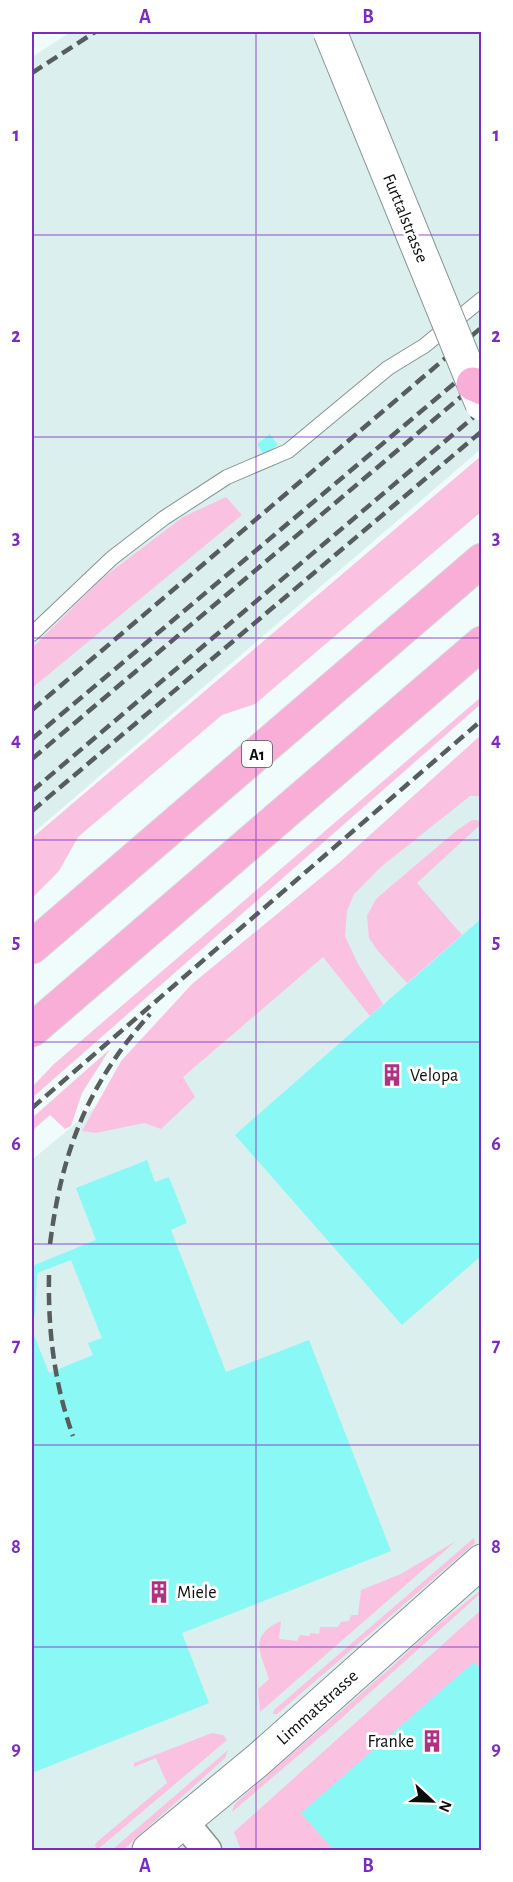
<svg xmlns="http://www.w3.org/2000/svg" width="513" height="1882" viewBox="0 0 513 1882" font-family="'Alegreya Sans',sans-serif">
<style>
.built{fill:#daefee}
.green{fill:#fac2e0}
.building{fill:#8af8f5}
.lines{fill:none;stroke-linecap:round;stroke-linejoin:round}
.service-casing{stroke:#879392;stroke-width:16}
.minor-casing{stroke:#879392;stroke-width:31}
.secondary-casing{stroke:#879392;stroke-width:35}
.motorway-casing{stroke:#d8d8d8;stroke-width:35}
.service{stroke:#fff;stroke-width:14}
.minor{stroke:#fff;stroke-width:28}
.secondary{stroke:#fff;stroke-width:33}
.motorway{stroke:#f8aed6;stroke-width:33}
.rail{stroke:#565d5c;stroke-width:4.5;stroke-dasharray:12 6;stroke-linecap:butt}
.secondary-bridge-casing{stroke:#879392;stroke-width:35;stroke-linecap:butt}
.motorway-bridge-casing{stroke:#d8d8d8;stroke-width:35;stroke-linecap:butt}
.secondary-bridge{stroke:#fff;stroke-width:33}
.motorway-bridge{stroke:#f8aed6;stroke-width:33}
.grid{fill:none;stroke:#7b2cbf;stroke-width:1.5;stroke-opacity:0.55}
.labels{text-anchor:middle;stroke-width:6;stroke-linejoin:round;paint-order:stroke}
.shield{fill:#fff;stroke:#535655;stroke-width:1.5}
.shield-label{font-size:16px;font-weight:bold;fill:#090d0c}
.street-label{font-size:18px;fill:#090d0c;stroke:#fff}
.poi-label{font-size:18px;fill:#090d0c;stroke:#fff;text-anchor:start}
.neatline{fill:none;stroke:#7b2cbf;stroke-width:2}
.grid-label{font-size:20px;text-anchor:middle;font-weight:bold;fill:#7b2cbf}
</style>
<rect width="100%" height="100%" fill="#effcfb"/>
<g class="built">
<polygon points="71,32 481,32 481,449 32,834 32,57"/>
<polygon points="481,786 481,1850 32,1850 32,1160 381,867"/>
</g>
<g class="green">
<polygon points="481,456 481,512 255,704 222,715 78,837 59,871 32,898 32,838"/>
<polygon points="226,497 242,515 32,688 32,648 104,577 183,517"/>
<polygon points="481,697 481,704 32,1098 32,1087 54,1064"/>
<polygon points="481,735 481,796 470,796 381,867 354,894 347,911 345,936 358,964 383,1004 370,1016 323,957 183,1077 195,1097 161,1129 144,1123 96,1133 82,1131 121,1061 192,984 340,862"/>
<polygon points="472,820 477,820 481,824 417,883 462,935 407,983 378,951 369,938 367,916 376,899 456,831"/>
<polygon points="110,1049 82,1093 71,1126 65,1129 50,1115 32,1131 32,1118"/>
<polygon points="474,1538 475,1543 277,1714 273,1714 274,1710"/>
<path d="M456,1541L260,1712L258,1689L269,1679C260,1651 248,1636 281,1621L279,1639L297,1641L300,1635L310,1636V1633L319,1634L320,1627H338L341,1622L349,1621L351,1615H358L361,1590L401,1574Z"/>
<polygon points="481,1590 481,1593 327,1731 232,1812 234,1805 240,1799 387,1671 434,1628"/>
<polygon points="481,1610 481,1670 474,1662 302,1813 334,1850 241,1850 234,1832"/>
<polygon points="212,1733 223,1735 227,1740 97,1850 95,1845 97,1842 167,1783 156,1758 134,1767 134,1763"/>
<polygon points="228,1750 225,1758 123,1850 112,1850"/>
</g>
<g class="building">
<polygon points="270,434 278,445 264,455 257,444"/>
<polygon points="482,918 482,1255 402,1325 235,1135"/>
<polygon points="147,1160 155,1182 169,1177 187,1223 171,1230 226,1372 309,1340 391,1551 182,1633 209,1703 32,1773 32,1330 49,1373 93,1355 88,1343 102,1338 71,1260 37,1273 35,1315 32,1317 32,1266 96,1240 76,1188"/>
<polygon points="474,1662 482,1670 482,1850 334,1850 301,1813"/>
</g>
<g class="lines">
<g class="service-casing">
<polyline id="service" points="32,634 112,558 164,518 227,477 288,451 388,368 424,346 482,299"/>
</g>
<g class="minor-casing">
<polyline id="minor" points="183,1821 207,1850"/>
</g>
<g class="secondary-casing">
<polyline id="secondary" points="149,1850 258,1760 482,1561"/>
</g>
<g class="motorway-casing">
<g id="motorway">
<polyline points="32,947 482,560"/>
<polyline points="32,1030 482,643"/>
</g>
</g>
<use href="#service" class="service"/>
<use href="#minor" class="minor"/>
<use href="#secondary" class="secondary"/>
<use href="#motorway" class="motorway"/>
<g class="rail">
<polyline points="32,73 95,32"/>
<polyline points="32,710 482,327"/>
<polyline points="32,739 482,360"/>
<polyline points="32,759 482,379"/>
<polyline points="32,791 482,410"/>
<polyline points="32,811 482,431"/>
<polyline points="32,1108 482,720"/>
<path d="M50,1244C62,1151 87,1085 150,1014"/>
<path d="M49,1275C48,1330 54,1383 73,1436"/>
</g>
<g class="secondary-bridge-casing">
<polyline id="secondary-bridge" points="330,32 482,404"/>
</g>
<g class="motorway-bridge-casing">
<polyline id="motorway-bridge" points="473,384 482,388"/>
</g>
<use href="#secondary-bridge" class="secondary-bridge"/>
<use href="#motorway-bridge" class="motorway-bridge"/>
</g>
<path class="grid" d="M256,32V1850M32,235H482M32,437H482M32,638H482M32,840H482M32,1042H482M32,1244H482M32,1445H482M32,1647H482"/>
<defs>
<g id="building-bare" transform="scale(1.8)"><path d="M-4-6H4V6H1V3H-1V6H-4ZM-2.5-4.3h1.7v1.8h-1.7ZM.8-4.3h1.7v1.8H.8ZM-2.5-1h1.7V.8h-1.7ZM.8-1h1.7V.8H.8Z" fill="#af3282" stroke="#fff" stroke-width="2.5" paint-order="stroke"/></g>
</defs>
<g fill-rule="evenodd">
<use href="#building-bare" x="392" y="1075"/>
<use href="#building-bare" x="159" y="1592"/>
<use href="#building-bare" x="432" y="1741"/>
</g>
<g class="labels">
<rect class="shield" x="242" y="741" width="30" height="26" rx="4.5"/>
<g class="shield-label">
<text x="257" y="760">A1</text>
</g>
<g class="street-label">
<text transform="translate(406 218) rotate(68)" y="6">Furttalstrasse</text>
<text transform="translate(317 1707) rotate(-42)" y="6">Limmatstrasse</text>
</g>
<g class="poi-label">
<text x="410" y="1081">Velopa</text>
<text x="177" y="1598">Miele</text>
<text x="414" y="1747" text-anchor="end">Franke</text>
</g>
</g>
<rect width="513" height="1882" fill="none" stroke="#ffffff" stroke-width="66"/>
<g transform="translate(432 1801) rotate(112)" stroke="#ffffff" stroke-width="4.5" paint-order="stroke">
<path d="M0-4.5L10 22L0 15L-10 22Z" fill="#090d0c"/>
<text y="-9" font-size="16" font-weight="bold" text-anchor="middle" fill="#090d0c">N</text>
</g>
<rect x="33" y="33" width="447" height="1816" class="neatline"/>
<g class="grid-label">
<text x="145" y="23">A</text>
<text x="368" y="23">B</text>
<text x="16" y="141">1</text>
<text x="496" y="141">1</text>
<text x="16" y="342">2</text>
<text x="496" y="342">2</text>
<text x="16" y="544">3</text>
<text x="496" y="544">3</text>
<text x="16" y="746">4</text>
<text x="496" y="746">4</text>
<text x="16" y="948">5</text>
<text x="496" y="948">5</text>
<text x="16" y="1150">6</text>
<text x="496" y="1150">6</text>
<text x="16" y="1351">7</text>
<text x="496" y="1351">7</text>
<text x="16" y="1553">8</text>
<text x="496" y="1553">8</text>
<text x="16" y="1755">9</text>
<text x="496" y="1755">9</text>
<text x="145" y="1872">A</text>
<text x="368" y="1872">B</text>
</g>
</svg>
